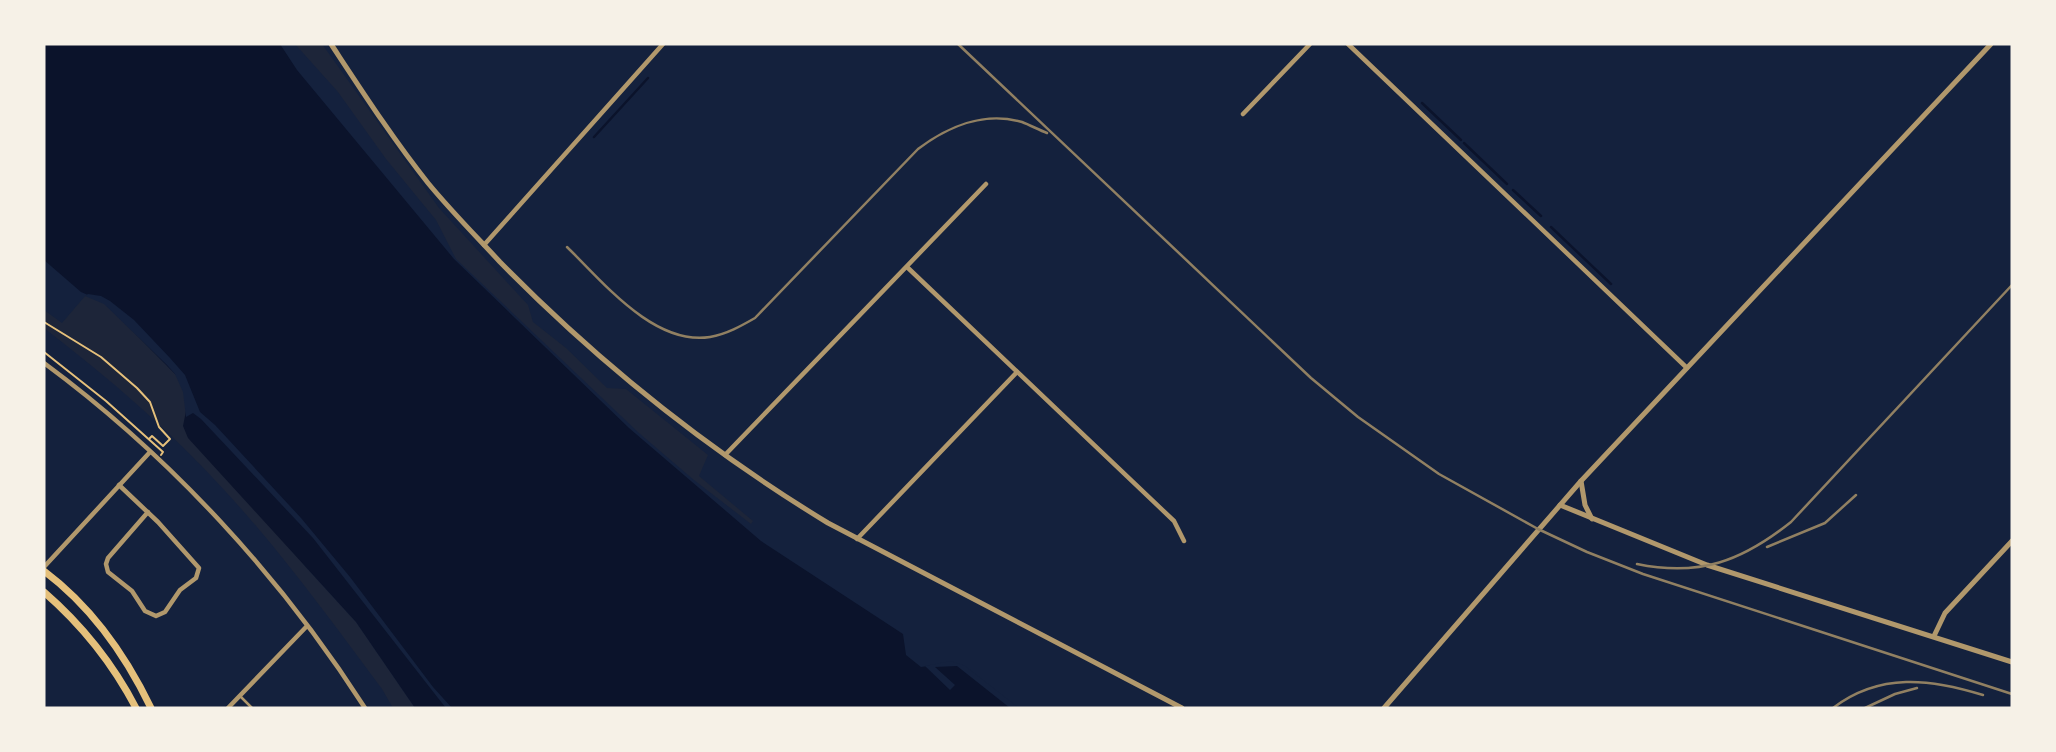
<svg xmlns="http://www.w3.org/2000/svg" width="2056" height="752" viewBox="0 0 2056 752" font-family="Poppins,sans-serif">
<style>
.green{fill:#1d2539}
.water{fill:#0b132b}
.pier{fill:#14213d}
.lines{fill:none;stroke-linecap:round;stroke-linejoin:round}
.stream{stroke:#0b132b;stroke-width:2.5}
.path{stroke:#e5c07b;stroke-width:2}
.service{stroke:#b1986c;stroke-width:2.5}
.minor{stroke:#b1986c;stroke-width:4.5}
.tertiary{stroke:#b1986c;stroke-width:5}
.primary{stroke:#e5c07b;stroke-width:7}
.rail{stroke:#918062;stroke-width:2.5}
</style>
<rect width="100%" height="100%" fill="#14213d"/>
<g class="green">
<polygon points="295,44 322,44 439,208 528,305 533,322 566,348 607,388 626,389 708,455 699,476 753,521 751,524 694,480 639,433 456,259 436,220 386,159 338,92"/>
<path d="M86,295L104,302L181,380L304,565L356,622L415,708H393L382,689C332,622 283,554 226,492C171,431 109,378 44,328V310L62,323Z"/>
</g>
<polygon class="water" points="44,44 280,44 297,70 454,259 629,428 761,541 903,634 906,655 921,667 947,663 957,665 1016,708 415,708 356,622 188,438 183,426 187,406 181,380 104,302 81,292 44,260"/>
<g class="pier">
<polygon points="88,294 101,296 110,301 134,320 170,358 185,375 200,412 215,425 301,518 350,577 433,687 452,708 446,708 438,698 313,538 201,419 193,413 186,417 183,392 175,374 167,365 104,304 85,296"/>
<polygon points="951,661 965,666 1019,708 1010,708 957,666 935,667 955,685 950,690 925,666"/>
</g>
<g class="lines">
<g class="stream">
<polyline points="1422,103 1461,140"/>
<polyline points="594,137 648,78"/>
<polyline points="1464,143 1507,184"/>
<polyline points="1513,190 1541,216"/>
<polyline points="1551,227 1611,284"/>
</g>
<g class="path">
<polyline points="44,322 101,357 137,388 150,402 159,427 170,439 163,446 152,436 149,439"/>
<polyline points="44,352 106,401 163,452 161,455"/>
</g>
<polyline class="service" points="240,696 252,708"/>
<g class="minor">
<polyline points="1348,44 1687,368"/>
<polyline points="1243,114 1310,44"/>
<polyline points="484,245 663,44"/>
<polyline points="907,267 1174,521 1184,541"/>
<path d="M44,363C170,456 281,577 365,708"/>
<polyline points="725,455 986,184"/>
<polyline points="119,485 158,522 199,568 196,578 180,590 165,612 156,616 145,611 132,591 108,572 106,564 108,558 148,512"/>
<polyline points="857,539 1017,372"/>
<polyline points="44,567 150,452"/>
<polyline points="228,708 307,626"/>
</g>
<g class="tertiary">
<path d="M331,44C362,91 393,139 428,183C451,211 476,236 500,262C598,362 708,450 828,523L1182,708"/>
<polyline points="1581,481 1585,505 1592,519"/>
<polyline points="1560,505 1707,565 2012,662"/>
<polyline points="1934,636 1945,613 2012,541"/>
<polyline points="1384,708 1581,481 1991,44"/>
</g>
<g class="primary">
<path d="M44,571C92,607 125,654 151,708"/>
<path d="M44,592C82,625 113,664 136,708"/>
</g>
<g class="rail">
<polyline points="958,44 1311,378 1358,417 1439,474 1538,529 1587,552 1643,574 2012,694"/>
<path d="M567,247C603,282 654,346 710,337C727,334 741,326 755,318L918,149C947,127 984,111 1022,122C1030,125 1039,130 1047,133"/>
<polyline points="1767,547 1825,523 1856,495"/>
<path d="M1637,564C1700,577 1742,561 1791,522L2012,285"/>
<path d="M1833,708C1880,672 1931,679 1983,695"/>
<polyline points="1865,708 1895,694 1917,688"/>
</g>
</g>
<rect width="2056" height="752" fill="none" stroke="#f6f1e7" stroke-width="91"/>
</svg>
